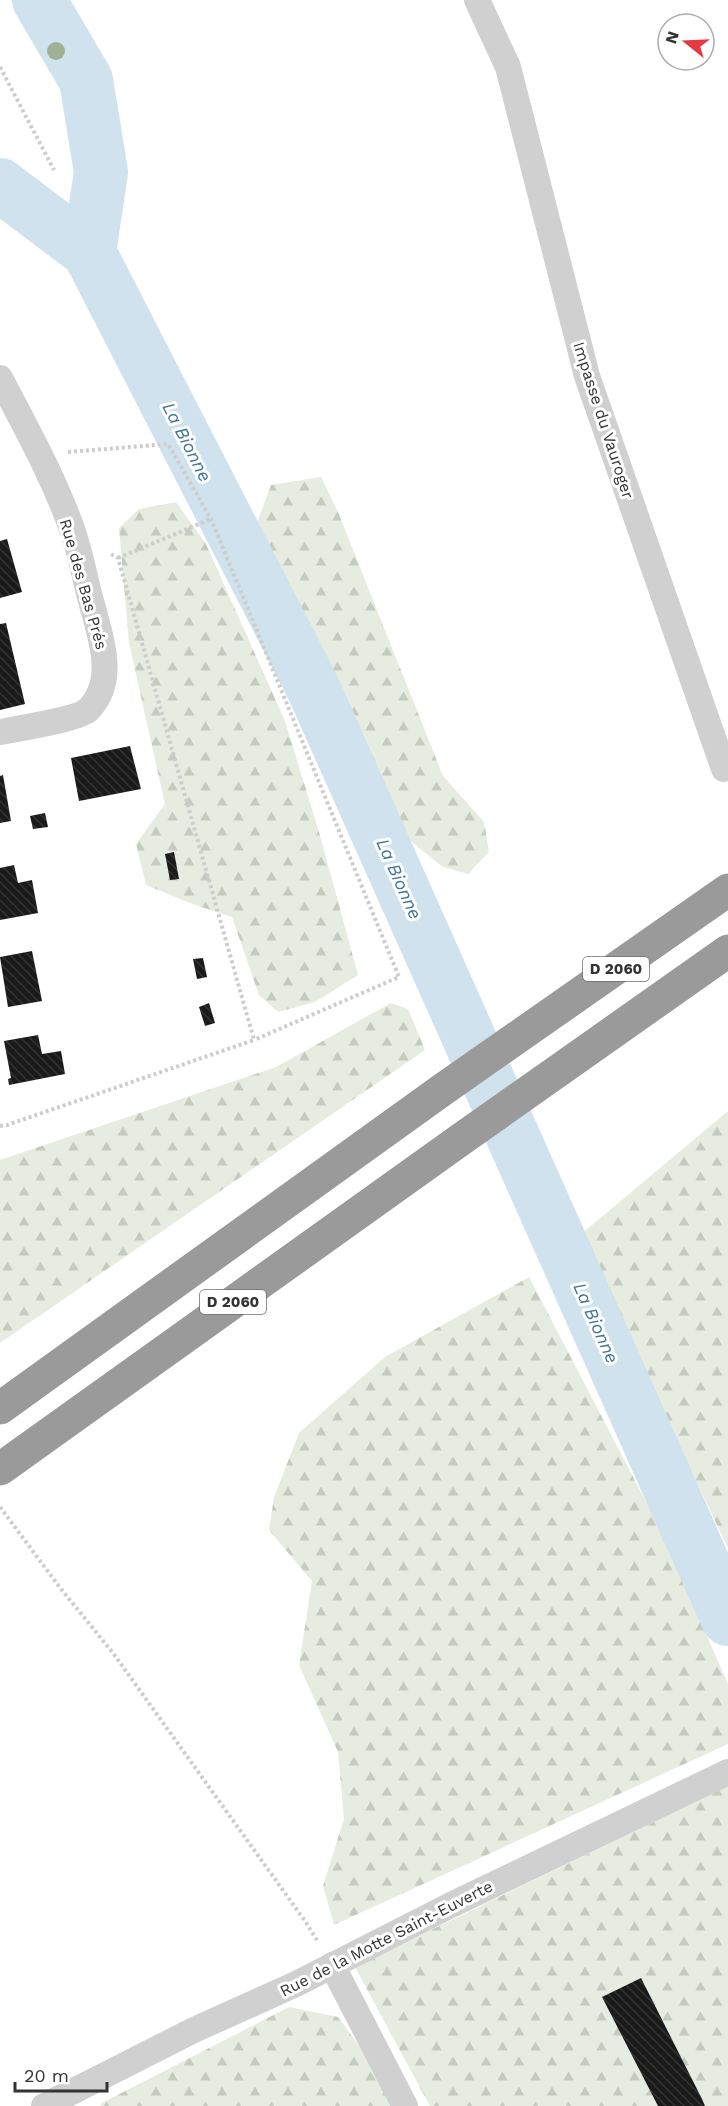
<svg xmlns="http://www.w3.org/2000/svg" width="728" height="2106" viewBox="0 0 728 2106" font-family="'Work Sans',sans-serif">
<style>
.forest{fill:url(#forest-firs)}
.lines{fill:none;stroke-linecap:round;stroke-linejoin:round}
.river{stroke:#cfe2ee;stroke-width:54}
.building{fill:url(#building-back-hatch)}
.path{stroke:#cdcdcd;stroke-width:4;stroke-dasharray:3 3;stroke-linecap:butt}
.street{stroke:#d0d0d0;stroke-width:26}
.highway{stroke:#9a9a9a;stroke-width:33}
.tree{fill:#a2b095}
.labels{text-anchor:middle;stroke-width:6;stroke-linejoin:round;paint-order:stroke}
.shield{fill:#fff;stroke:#707070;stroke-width:1.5}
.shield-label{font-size:15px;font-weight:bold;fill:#333}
.street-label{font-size:16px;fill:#333;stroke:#fff}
.water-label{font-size:18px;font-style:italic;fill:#3f7597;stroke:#fff}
</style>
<defs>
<pattern id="forest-firs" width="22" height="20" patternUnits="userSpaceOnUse" patternTransform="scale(1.5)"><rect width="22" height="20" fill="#e6ecdf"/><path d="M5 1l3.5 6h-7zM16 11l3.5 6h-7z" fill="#c6cbc0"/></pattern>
<pattern id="building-back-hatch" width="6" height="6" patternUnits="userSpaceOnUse" patternTransform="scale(1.5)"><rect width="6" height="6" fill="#1a1a1a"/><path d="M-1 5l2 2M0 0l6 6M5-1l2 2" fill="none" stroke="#333"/></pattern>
</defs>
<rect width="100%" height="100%" fill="#fff"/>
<g class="forest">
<polygon points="321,477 338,512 443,776 484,822 489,852 468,874 443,867 403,835 257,523 271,485"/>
<polygon points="176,502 206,544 285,721 319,832 358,975 315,1002 278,1012 259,995 232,917 195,905 146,885 136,844 165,804 129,643 119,528 139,509"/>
<polygon points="391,1003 408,1009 425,1050 0,1343 0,1160 276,1067"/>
<polygon points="728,1111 728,1548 579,1236"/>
<polygon points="529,1277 657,1523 728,1684 728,1744 334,1925 323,1886 344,1819 338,1752 299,1665 312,1581 269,1530 274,1497 299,1433 385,1357"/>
<polygon points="728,1786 728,2106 430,2106 355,1967"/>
<polygon points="289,2007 338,2017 403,2106 101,2106 100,2104"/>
</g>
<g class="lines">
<g class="river">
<polyline points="39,0 86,80 101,172 89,252"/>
<polyline points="0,185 89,252 314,690 728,1619"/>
</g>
</g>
<g class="building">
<polygon points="7,539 22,592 0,598 0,541"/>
<polygon points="6,623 25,704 0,710 0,624"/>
<polygon points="130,746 141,789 79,801 71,758"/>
<polygon points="3,775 11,821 0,823 0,776"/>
<polygon points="45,813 48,827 33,829 30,816"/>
<polygon points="174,852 179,879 170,880 165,854"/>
<polygon points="14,865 18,883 32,880 38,913 0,920 0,868"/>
<polygon points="32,951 42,1001 8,1007 0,957"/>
<polygon points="203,958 207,977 197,979 193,959"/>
<polygon points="209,1003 215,1023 205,1026 199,1007"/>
<polygon points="38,1035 42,1054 61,1051 65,1074 9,1085 8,1079 11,1078 4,1041"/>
<polygon points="641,1978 702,2099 705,2106 658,2106 602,1997"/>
</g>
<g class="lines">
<g class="path">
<polyline points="0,67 54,170"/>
<polyline points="68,452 168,444 211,519 399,977 254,1040"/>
<polyline points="118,558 211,519"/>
<polyline points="0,1126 7,1125 254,1040 118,558 109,553"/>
<polyline points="0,1507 61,1589 113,1653 305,1921 318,1942"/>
</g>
<g class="street">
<polyline points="477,0 508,67 587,376 724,769"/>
<path d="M0,378C26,428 56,481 74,535C81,556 85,579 91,601C100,636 118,680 88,710C78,719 17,729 0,732"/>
<polyline points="332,1965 405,2106"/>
<polyline points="44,2106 194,2030 296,1984 451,1905 728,1772"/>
</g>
<g class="highway">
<polyline points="0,1408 442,1090 728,890"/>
<polyline points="0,1469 460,1140 728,951"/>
</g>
</g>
<circle class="tree" cx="56" cy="51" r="9"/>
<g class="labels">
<g class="shield">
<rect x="583" y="957" width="66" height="24" rx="4.5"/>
<rect x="200" y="1290" width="66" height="24" rx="4.5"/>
</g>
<g class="shield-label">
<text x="616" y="974">D 2060</text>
<text x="233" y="1307">D 2060</text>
</g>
<g class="street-label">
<text transform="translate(604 420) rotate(72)" y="6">Impasse du Vauroger</text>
<text transform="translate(84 584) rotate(74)" y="6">Rue des Bas Prés</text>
<text transform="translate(386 1938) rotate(-27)" y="6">Rue de la Motte Saint-Euverte</text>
</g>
<g class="water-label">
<text transform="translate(187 442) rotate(63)" y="6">La Bionne</text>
<text transform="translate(399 879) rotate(66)" y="6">La Bionne</text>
<text transform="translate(596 1323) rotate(66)" y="6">La Bionne</text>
</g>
</g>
<g transform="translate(686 42) rotate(288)"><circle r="28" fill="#ffffff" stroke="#adadad" stroke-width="1.5"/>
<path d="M0-4.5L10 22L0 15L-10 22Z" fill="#e63946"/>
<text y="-9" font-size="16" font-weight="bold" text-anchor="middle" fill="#333333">N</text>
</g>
<path d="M15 2082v9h92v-9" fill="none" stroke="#333333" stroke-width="3"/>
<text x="24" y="2082" font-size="18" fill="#333333" stroke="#ffffff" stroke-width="4.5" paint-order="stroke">20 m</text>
</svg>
